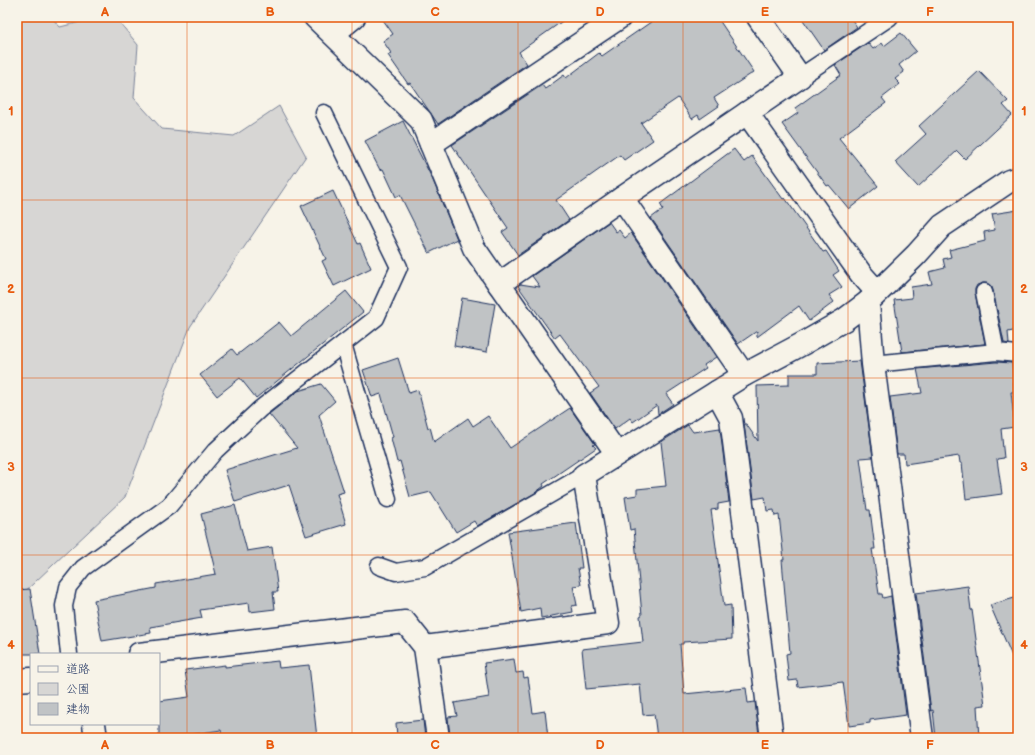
<svg xmlns="http://www.w3.org/2000/svg" width="1035" height="755" viewBox="0 0 1035 755" font-family="'Balsamiq Sans','Klee One',sans-serif">
<style>
.green{fill:#d7d6d4;stroke:#798299}
.building{fill:#c0c3c5;stroke:#1b2f5e}
.lines{fill:none;stroke-linecap:round;stroke-linejoin:round}
.lane-casing{stroke:#1b2f5e;stroke-width:19}
.street-casing{stroke:#1b2f5e;stroke-width:25}
.lane{stroke:#f7f3e8;stroke-width:16}
.street{stroke:#f7f3e8;stroke-width:22}
.grid{fill:none;stroke:#e8590c;stroke-width:1;stroke-opacity:0.55}
.neatline{fill:none;stroke:#e8590c;stroke-width:1.5}
.grid-label{font-size:13px;text-anchor:middle;font-weight:bold;fill:#e8590c}
</style>
<rect width="100%" height="100%" fill="#f7f3e8"/>
<filter id="ink" filterUnits="userSpaceOnUse"><feTurbulence type="fractalNoise" baseFrequency=".025" numOctaves="2"/><feDisplacementMap in="SourceGraphic" scale="8" xChannelSelector="R" yChannelSelector="G"/><feConvolveMatrix kernelMatrix="1 2 1 2 8 2 1 2 1" color-interpolation-filters="sRGB"/></filter>
<g filter="url(#ink)">
<polygon class="green" points="17,17 51,17 60,27 101,17 115,17 138,45 134,98 162,129 234,136 279,106 306,156 190,327 125,497 17,599"/>
<g class="building">
<polygon points="381,17 568,17 519,52 527,64 438,124 410,83 408,84 388,55 391,53 383,41 393,34"/>
<polygon points="658,17 717,17 754,72 714,98 719,106 700,119 698,115 692,119 678,98 641,123 653,140 624,160 620,155 556,200 569,220 518,255 502,232 508,228 452,145 542,85 545,89 564,75 566,78 599,53 602,56"/>
<polygon points="801,17 850,17 857,27 824,50"/>
<polygon points="901,33 916,51 899,65 904,72 895,79 900,84 882,98 886,103 839,138 878,186 849,209 829,185 827,186 782,124 798,113 795,108 841,75 835,65 868,43 873,49 882,43 884,46"/>
<polygon points="979,71 1008,101 1003,105 1012,115 965,159 957,151 918,187 895,162 926,134 919,126"/>
<polygon points="403,121 432,178 457,239 429,253 400,195 396,197 383,169 380,170 365,141"/>
<polygon points="734,149 744,162 752,156 783,199 785,198 823,252 826,251 839,271 833,275 842,287 829,295 834,302 809,321 799,306 757,337 757,331 738,344 651,218 663,209 660,204"/>
<polygon points="333,191 358,244 360,243 371,268 334,286 322,261 326,259 301,206"/>
<polygon points="1018,210 1018,330 1008,332 1009,344 1004,343 993,290 991,286 987,283 983,283 977,285 975,289 975,293 985,344 902,352 894,300 912,298 911,287 932,284 929,272 945,268 943,259 951,257 949,250 985,241 984,232 995,230 992,214"/>
<polygon points="609,222 616,232 619,230 625,238 631,233 716,357 704,365 706,368 666,394 673,404 658,414 657,405 633,422 630,418 615,429 590,393 599,387 560,334 555,338 518,286 520,284 540,287 532,276"/>
<polygon points="346,291 363,312 256,398 240,378 217,396 200,375 232,349 237,355 279,322 291,336"/>
<polygon points="462,298 495,304 487,352 454,346"/>
<polygon points="398,358 409,393 418,390 428,428 430,427 434,442 468,418 473,426 488,416 510,448 570,408 595,444 593,445 596,448 543,484 544,486 535,493 477,526 474,521 456,532 431,492 410,497 400,461 397,462 391,438 393,437 381,394 372,397 363,370"/>
<polygon points="860,361 873,457 860,458 867,510 870,510 875,549 872,549 879,594 882,594 883,598 891,596 906,715 870,720 870,723 849,726 843,682 798,687 797,680 789,681 786,654 790,653 782,560 784,560 779,515 775,516 774,510 767,511 765,497 754,499 744,424 746,424 758,441 757,386 789,385 789,374 817,374 817,363"/>
<polygon points="996,362 1012,363 1015,392 1011,392 1015,427 1001,429 1004,458 997,459 1002,494 966,499 962,463 960,463 959,456 905,464 904,454 897,454 890,397 922,393 917,369"/>
<polygon points="321,384 335,401 319,415 344,492 337,494 346,524 306,536 289,485 235,502 225,470 297,448 269,414 298,391"/>
<polygon points="688,425 693,432 720,428 729,502 718,504 718,509 711,510 724,606 731,605 732,639 683,642 683,644 680,644 684,694 746,688 748,703 755,702 759,735 727,738 657,738 654,714 643,715 640,684 586,689 582,649 643,642 640,616 642,615 634,529 630,530 625,497 637,495 637,489 666,486 661,442"/>
<polygon points="235,505 247,551 272,547 278,592 273,592 275,609 250,612 249,603 200,610 202,618 150,627 151,633 102,641 94,600 156,588 156,584 216,574 201,514"/>
<polygon points="576,523 582,568 578,568 581,585 573,586 577,605 572,606 573,612 541,618 540,608 521,612 508,532"/>
<polygon points="968,586 971,610 972,610 985,705 977,706 979,738 936,738 933,710 931,711 916,593"/>
<polygon points="30,589 40,654 17,654 17,590"/>
<polygon points="1018,597 1018,670 990,605"/>
<polygon points="514,659 516,673 523,672 524,678 528,677 533,713 545,711 548,738 450,738 448,717 457,716 454,703 489,697 484,663"/>
<polygon points="278,661 279,668 309,665 317,738 222,738 221,730 170,738 159,738 159,701 189,697 185,670 225,665 225,667"/>
<polygon points="423,720 425,738 397,738 396,723"/>
</g>
<g class="lines">
<g class="lane-casing">
<g id="lane">
<polyline points="800,77 890,17"/>
<polyline points="984,292 996,352"/>
<polyline points="343,344 388,499"/>
<polyline points="873,364 996,352 1018,354"/>
<polyline points="379,566 396,572 425,567 584,475"/>
<polyline points="69,654 64,606 68,587 83,568 169,506 215,451 260,409 376,318 399,267 324,113"/>
</g>
</g>
<g class="street-casing">
<g id="street">
<polyline points="315,17 421,120 474,248 617,454"/>
<polyline points="333,34 354,17"/>
<polyline points="747,113 861,274 877,292"/>
<polyline points="431,144 620,17"/>
<polyline points="622,198 744,375"/>
<polyline points="499,284 622,198 800,77 758,17"/>
<polyline points="717,392 731,418 772,738"/>
<polyline points="425,647 608,623 584,475 744,375 804,343 844,320 868,302"/>
<polyline points="139,654 405,622 425,647 438,738"/>
<polyline points="17,680 31,679"/>
<polyline points="94,724 96,738"/>
<polyline points="922,738 873,364 868,302 916,255 942,226 1009,181 1018,178"/>
</g>
</g>
<use href="#lane" class="lane"/>
<use href="#street" class="street"/>
</g>
</g>
<path class="grid" d="M187,17V738M352,17V738M518,17V738M683,17V738M848,17V738M17,200H1018M17,378H1018M17,555H1018"/>
<rect width="1035" height="755" fill="none" stroke="#f7f3e8" stroke-width="44"/>
<rect x="30" y="653" width="130" height="72" fill="#f7f3e8" stroke="#9fa5b1"/>
<rect x="38" y="666" width="20" height="6" fill="#f7f3e8" stroke="#9fa5b1"/>
<text x="66" y="673" font-size="12" fill="#1b2f5e">道路</text>
<rect x="38" y="683" width="20" height="12" fill="#d7d6d4" stroke="#9fa5b1"/>
<text x="66" y="693" font-size="12" fill="#1b2f5e">公園</text>
<rect x="38" y="703" width="20" height="12" fill="#c0c3c5" stroke="#9fa5b1"/>
<text x="66" y="713" font-size="12" fill="#1b2f5e">建物</text>
<rect x="22" y="22" width="991" height="711" class="neatline"/>
<g class="grid-label">
<text x="105" y="16">A</text>
<text x="270" y="16">B</text>
<text x="435" y="16">C</text>
<text x="600" y="16">D</text>
<text x="765" y="16">E</text>
<text x="930" y="16">F</text>
<text x="11" y="115">1</text>
<text x="1024" y="115">1</text>
<text x="11" y="293">2</text>
<text x="1024" y="293">2</text>
<text x="11" y="471">3</text>
<text x="1024" y="471">3</text>
<text x="11" y="649">4</text>
<text x="1024" y="649">4</text>
<text x="105" y="749">A</text>
<text x="270" y="749">B</text>
<text x="435" y="749">C</text>
<text x="600" y="749">D</text>
<text x="765" y="749">E</text>
<text x="930" y="749">F</text>
</g>
</svg>
